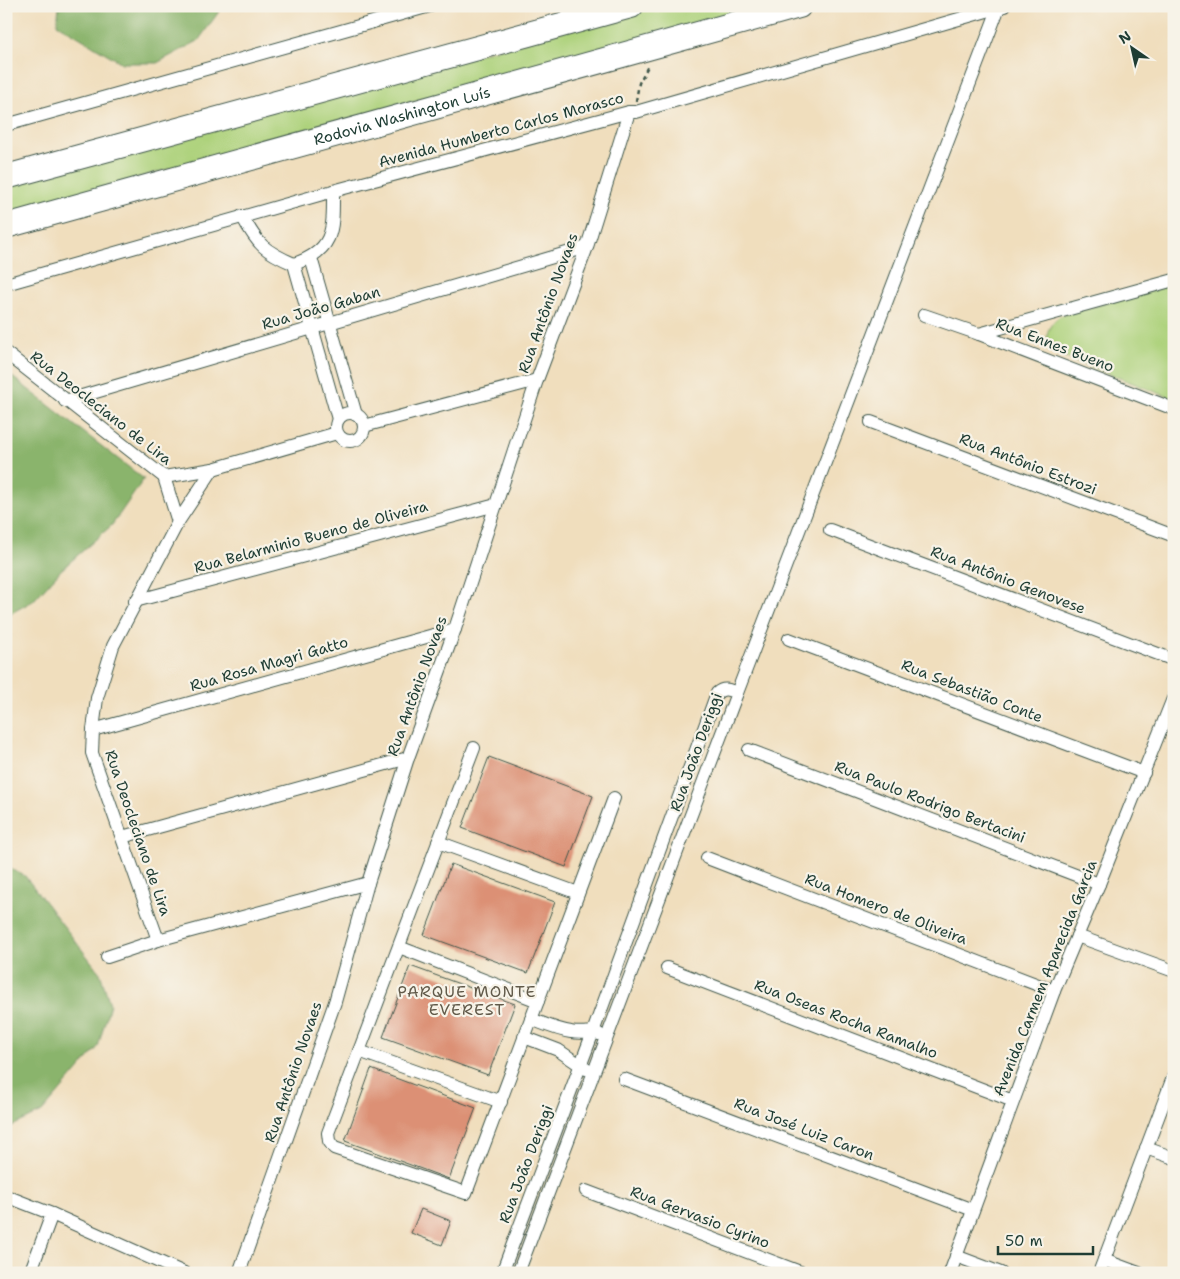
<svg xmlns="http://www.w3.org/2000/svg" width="1180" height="1279" viewBox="0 0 1180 1279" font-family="'Shantell Sans',sans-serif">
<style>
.green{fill:#add27c;stroke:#668858}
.forest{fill:#8ab46c;stroke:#547850}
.building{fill:#dc9074}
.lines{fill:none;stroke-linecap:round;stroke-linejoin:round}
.minor-casing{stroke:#3e5549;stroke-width:14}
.motorway-casing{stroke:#3e5549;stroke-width:26}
.path{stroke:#3e5549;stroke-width:2.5;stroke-dasharray:4 4;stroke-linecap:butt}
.minor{stroke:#fff;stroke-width:12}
.motorway{stroke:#fff;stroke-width:24}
.labels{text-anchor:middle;stroke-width:4.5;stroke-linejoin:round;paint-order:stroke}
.street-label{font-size:15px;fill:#1f3d34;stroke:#f7f3e8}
.neighbourhood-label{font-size:16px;letter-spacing:1px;fill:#615a4a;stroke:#f7f3e8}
</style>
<rect width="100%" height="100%" fill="#f7f3e8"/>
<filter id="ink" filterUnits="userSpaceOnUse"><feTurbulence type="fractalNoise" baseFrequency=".02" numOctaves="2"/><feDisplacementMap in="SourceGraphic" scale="10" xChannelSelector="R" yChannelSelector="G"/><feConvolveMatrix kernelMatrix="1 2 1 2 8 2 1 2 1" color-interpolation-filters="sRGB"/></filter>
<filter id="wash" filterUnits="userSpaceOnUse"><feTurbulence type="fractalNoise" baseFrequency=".0096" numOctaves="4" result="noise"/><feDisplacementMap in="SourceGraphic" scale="20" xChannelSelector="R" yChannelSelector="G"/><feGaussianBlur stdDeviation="1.12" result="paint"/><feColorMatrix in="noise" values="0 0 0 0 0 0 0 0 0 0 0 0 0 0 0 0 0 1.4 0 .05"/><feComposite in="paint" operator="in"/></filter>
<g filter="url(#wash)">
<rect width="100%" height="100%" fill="#f0debd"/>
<g class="green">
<polygon points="654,6 759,6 6,214 6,184"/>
<path d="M1174,284V399L1055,353C1042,340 1046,327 1060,316Z"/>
</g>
<g class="forest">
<polygon points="59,6 223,6 198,41 157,63 122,63 57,24"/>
<polygon points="6,372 144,479 112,525 61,570 33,601 6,616"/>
<polygon points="6,867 25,876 100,973 110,1004 98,1047 42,1112 6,1129"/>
</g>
<g id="blocks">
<g class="building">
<polygon points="489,757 593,796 566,867 462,828"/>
<polygon points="451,864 555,902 528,973 424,935"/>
<polygon points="410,966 515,1004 488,1075 383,1037"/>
<polygon points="371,1069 476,1108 449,1179 345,1141"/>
<polygon points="421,1209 451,1221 442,1245 411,1233"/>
</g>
</g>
</g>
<g filter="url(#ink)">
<use href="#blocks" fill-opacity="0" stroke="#3e5549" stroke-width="1"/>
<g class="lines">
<g class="minor-casing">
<g id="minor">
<polyline points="6,125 430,6"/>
<path d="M242,216C258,245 264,251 294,264C335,250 333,229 333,191"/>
<polyline points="311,258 356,415"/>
<polyline points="294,264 338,419"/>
<polyline points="6,284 333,191 629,112 636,112 1004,6"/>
<polyline points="924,315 979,334 1174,409"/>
<polyline points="979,334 1174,280"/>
<polyline points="6,353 164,477 178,522"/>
<polyline points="65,401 587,247"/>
<circle cx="350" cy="427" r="14"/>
<polyline points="871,422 1174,536"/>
<polyline points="364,426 537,380"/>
<polyline points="164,477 213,469 337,433"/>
<polyline points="830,530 1174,660"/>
<polyline points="135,601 496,505"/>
<polyline points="789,639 1144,773"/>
<polyline points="737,693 999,7"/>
<polyline points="93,730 455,629"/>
<polyline points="474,748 328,1133 329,1141 334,1148 466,1193 614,798"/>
<polyline points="749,750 1099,884"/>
<polyline points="122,837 408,758"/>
<polyline points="438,842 578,893"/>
<polyline points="707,858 1054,991"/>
<polyline points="1077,936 1174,971"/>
<polyline points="158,940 92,753 93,730 97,698 113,646 178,522 213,469"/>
<polyline points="399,947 538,1001"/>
<polyline points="107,957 158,940 368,883"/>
<polyline points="667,968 1013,1101"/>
<path d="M531,1019C544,1024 557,1030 571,1032C580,1034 590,1031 599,1034"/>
<polyline points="524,1037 558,1050 586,1069"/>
<polyline points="359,1051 501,1102"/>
<polyline points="624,1079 973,1210"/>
<polyline points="1146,1148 1174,1158"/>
<polyline points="586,1191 803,1273"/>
<polyline points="6,1196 52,1214 184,1273"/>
<polyline points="956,1256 1001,1273"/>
<polyline points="1104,1260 1139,1273"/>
<polyline points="30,1273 52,1214"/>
<polyline points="239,1273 335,1002 368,883 408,758 455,629 537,380 587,247 629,112"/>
<path d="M502,1273L593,1032L717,693C724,687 729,690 737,693L518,1273"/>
<polyline points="950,1273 1054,991 1099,884 1174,696"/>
<polyline points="1099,1273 1174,1075"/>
</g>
</g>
<g class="motorway-casing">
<g id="motorway">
<polyline points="6,177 631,6"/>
<path id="s1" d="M6,226L799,6"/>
</g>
</g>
<polyline class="path" points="636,101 639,83 648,66"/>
<use href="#minor" class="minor"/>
<use href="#motorway" class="motorway"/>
</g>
</g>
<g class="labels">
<g class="street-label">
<text dy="5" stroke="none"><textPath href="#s1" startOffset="411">Rodovia Washington Luís</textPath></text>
<text transform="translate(501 130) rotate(-15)" y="5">Avenida Humberto Carlos Morasco</text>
<text transform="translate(548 303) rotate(-70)" y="5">Rua Antônio Novaes</text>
<text transform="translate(321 308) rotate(-16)" y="5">Rua João Gaban</text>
<text transform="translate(1055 345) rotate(21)" y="5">Rua Ennes Bueno</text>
<text transform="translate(101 408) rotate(38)" y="5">Rua Deocleciano de Lira</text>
<text transform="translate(1028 464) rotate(21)" y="5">Rua Antônio Estrozi</text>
<text transform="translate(311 537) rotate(-15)" y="5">Rua Belarminio Bueno de Oliveira</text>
<text transform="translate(1008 580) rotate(21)" y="5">Rua Antônio Genovese</text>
<text transform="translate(269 664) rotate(-16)" y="5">Rua Rosa Magri Gatto</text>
<text transform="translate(417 686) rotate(-70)" y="5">Rua Antônio Novaes</text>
<text transform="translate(972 691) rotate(21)" y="5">Rua Sebastião Conte</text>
<text transform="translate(696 752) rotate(-70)" y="5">Rua João Deriggi</text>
<text transform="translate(930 802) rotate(21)" y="5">Rua Paulo Rodrigo Bertacini</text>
<text transform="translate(138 833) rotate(71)" y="5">Rua Deocleciano de Lira</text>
<text transform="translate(886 909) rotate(21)" y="5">Rua Homero de Oliveira</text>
<text transform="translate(1045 978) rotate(-68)" y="5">Avenida Carmem Aparecida Garcia</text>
<text transform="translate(846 1019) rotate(21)" y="5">Rua Oseas Rocha Ramalho</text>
<text transform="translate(293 1072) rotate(-71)" y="5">Rua Antônio Novaes</text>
<text transform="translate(804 1129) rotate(21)" y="5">Rua José Luiz Caron</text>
<text transform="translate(526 1164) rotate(-69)" y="5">Rua João Deriggi</text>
<text transform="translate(700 1217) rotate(21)" y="5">Rua Gervasio Cyrino</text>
</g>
<g class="neighbourhood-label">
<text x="467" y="997">PARQUE MONTE<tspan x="467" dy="18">EVEREST</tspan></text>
</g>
</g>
<rect width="1180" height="1279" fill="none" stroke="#f7f3e8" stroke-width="25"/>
<g transform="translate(1132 48) rotate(326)" stroke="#f7f3e8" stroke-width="4" paint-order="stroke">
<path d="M0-4L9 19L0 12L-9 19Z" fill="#1f3d34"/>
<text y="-8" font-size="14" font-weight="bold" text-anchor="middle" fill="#1f3d34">N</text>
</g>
<path d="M998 1246v8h95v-8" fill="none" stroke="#1f3d34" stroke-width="2.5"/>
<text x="1005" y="1246" font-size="15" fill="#1f3d34" stroke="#f7f3e8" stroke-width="4" paint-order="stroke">50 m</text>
</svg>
